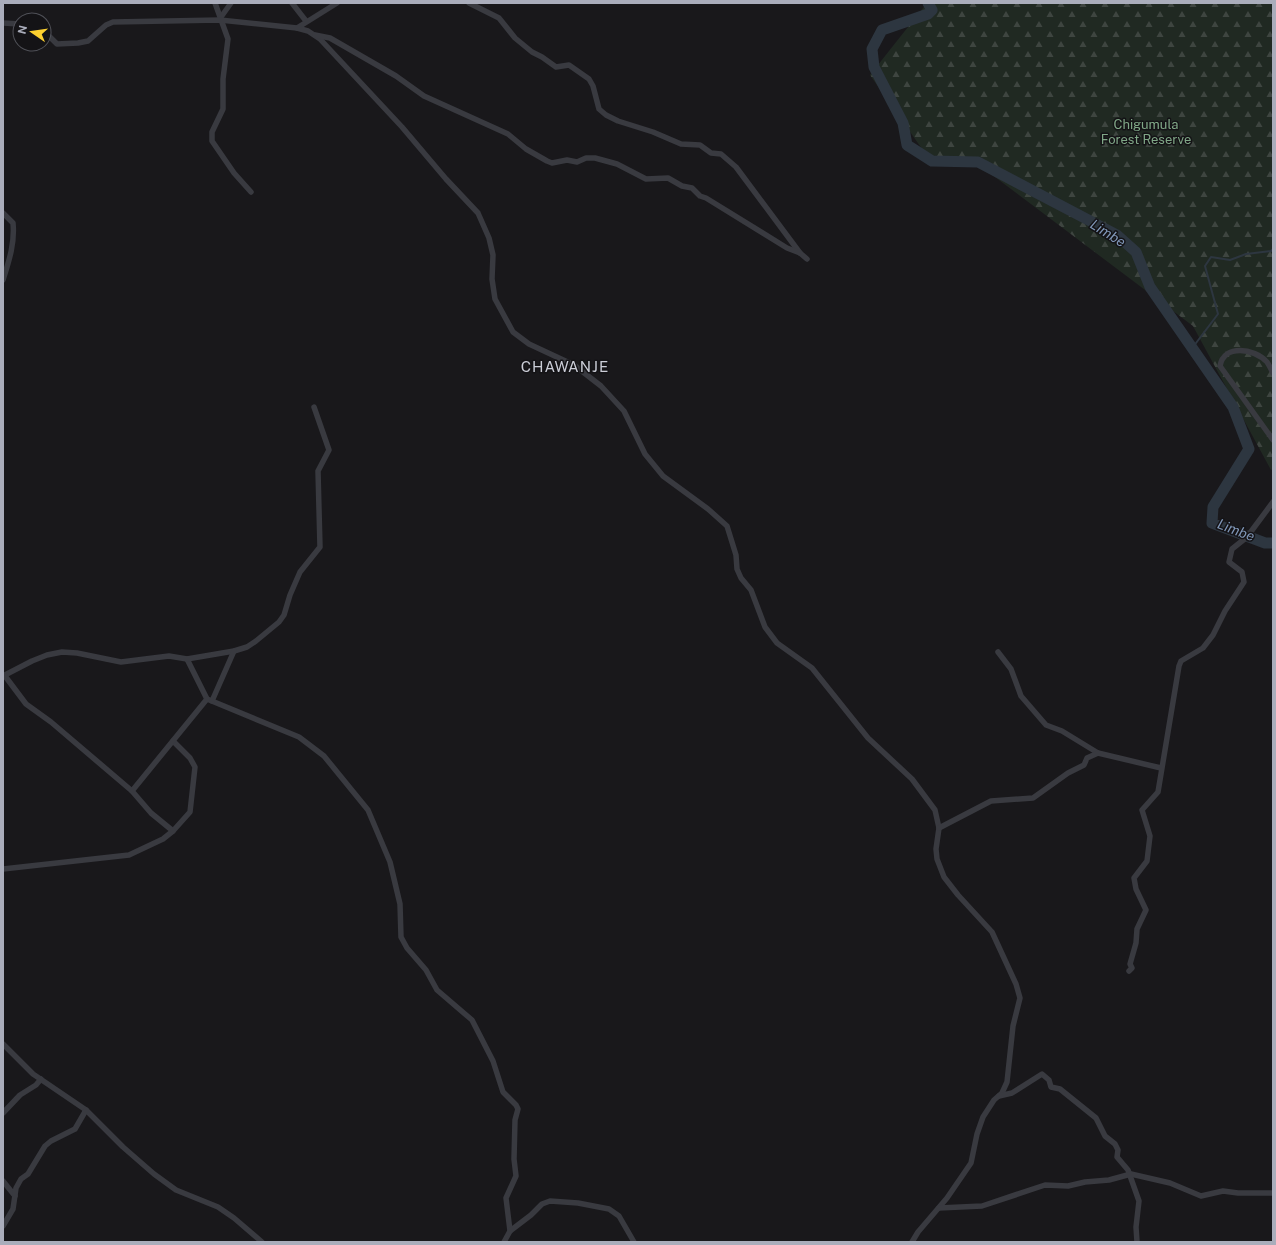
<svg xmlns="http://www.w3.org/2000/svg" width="1276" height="1245" viewBox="0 0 1276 1245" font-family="'Public Sans',sans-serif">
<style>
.forest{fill:url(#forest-firs)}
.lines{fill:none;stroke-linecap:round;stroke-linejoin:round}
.stream{stroke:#2d3640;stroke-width:2}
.river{stroke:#2d3640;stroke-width:11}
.minor{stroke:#393a40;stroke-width:5.5}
.labels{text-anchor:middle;stroke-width:3;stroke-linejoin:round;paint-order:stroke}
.park-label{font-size:13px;fill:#80a787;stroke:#141316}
.water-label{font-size:14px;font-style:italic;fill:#8097b8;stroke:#141316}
.quarter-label{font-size:15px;letter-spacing:1px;fill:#cbcdd7;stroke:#141316}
</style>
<defs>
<pattern id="forest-firs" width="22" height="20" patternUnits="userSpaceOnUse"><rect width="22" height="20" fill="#202922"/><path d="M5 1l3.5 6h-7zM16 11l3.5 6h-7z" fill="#3e4540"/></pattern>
</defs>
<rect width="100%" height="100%" fill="#19181b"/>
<polygon class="forest" points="927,3 1273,3 1273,469 1271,470 1193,326 975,162 932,163 870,75"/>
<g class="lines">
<polyline class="stream" points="1193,347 1218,314 1205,266 1211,257 1230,260 1246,254 1271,251 1273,249"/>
<polyline class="river" points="928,3 932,10 928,14 882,30 872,49 874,67 903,123 907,145 932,161 978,162 1117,235 1136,252 1150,287 1233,407 1249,449 1213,507 1212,523 1265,543 1273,543"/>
<g class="minor">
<polyline points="215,3 228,39 223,79 223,109 212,132 212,141 234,173 251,192"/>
<polyline points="292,3 306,21"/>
<polyline points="469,3 499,18 515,38 532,52 542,57 556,67 569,65 589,79 593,86 599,109 606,115 618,121 653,132 681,144 700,145 711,153 721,154 736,167 800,253"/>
<polyline points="221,17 231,3"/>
<polyline points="3,23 20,24"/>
<polyline points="297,28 337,3"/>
<polyline points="44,31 57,44 78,43 88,41 106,25 113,22 220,20 297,28 308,31 320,39 402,127 446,179 478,213 489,238 493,255 492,279 495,299 513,332 529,344 574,365 601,386 624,411 645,454 663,476 708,509 727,526 736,555 737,569 741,578 751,590 765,627 777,643 812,668 868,738 912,779 935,810 939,828 936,849 937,859 944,877 958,895 992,932 1016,984 1020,998 1013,1026 1007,1082 1002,1093 994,1100 983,1117 977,1134 971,1163 947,1198 918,1232 912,1242"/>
<polyline points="315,35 330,38 396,76 424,96 508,134 526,149 547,161 552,163 567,160 577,162 586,158 595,158 617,164 646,179 668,178 682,186 692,188 700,196 706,198 787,248 800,253 807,259"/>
<path d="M3,213L13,223C15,243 9,261 3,280"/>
<path d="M1273,373C1271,369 1269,365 1267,362C1254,348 1224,344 1220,366L1273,440"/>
<polyline points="998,652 1011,669 1021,696 1046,725 1062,731 1098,753"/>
<polyline points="187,659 207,699 299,737 324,756 368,810 390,862 400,904 401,937 407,948 426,970 437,990 472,1020 493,1061 503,1092 516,1105 518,1109 515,1120 514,1159 516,1176 506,1198 510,1231"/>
<polyline points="3,676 32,661 47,655 62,652 77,653 121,662 169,656 187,659 234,651 247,647 256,641 279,622 284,615 290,595 300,572 320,547 318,471 329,450 314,407"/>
<polyline points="5,676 26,704 51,722 132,791"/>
<polyline points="212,701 234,651"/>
<polyline points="173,741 190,758 195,767 190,812 173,831"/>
<polyline points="939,828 991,801 1033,798 1068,773 1084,765 1087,758 1098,753 1161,768"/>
<polyline points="3,869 129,855 163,839 173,831 151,813 132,791 207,699"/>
<polyline points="1129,971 1132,968 1130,964 1136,943 1137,929 1146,910 1136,889 1134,878 1147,861 1150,836 1142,810 1158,792 1179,666 1181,661 1203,648 1213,635 1225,611 1244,582 1242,572 1229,562 1232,549 1247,537 1273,502"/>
<polyline points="3,1044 33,1074 86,1110 123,1147 154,1174 176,1190 218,1207 234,1218 262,1242"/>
<polyline points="999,1096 1012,1093 1042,1074 1049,1080 1051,1087 1060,1089 1096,1118 1105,1136 1115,1144 1118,1150 1117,1157 1128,1170 1139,1201 1136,1227 1137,1242"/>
<polyline points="3,1113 20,1095 36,1085 41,1079"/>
<polyline points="3,1181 15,1196"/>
<polyline points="939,1208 982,1206 1045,1185 1068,1186 1085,1182 1109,1180 1131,1174 1170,1183 1201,1196 1223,1191 1238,1193 1273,1193"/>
<polyline points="3,1226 13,1209 16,1188 21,1179 28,1174 45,1146 51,1141 75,1129 86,1110"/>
<polyline points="504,1242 510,1231 531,1215 542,1204 550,1201 578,1203 609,1209 619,1216 634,1242"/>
</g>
</g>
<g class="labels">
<g class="park-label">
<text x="1146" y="129">Chigumula<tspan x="1146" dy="15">Forest Reserve</tspan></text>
</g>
<g class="water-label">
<text transform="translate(1108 233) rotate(32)" y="5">Limbe</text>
<text transform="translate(1236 530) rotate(21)" y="5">Limbe</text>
</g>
<g class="quarter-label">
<text x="565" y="372">CHAWANJE</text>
</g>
</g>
<rect width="1276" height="1245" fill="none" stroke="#aaadbb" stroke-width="8"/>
<g transform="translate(32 32) rotate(283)"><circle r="19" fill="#141316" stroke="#505158"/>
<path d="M0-3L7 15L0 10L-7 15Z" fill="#fcd02f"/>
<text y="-6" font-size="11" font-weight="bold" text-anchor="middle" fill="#aaadbb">N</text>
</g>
</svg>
